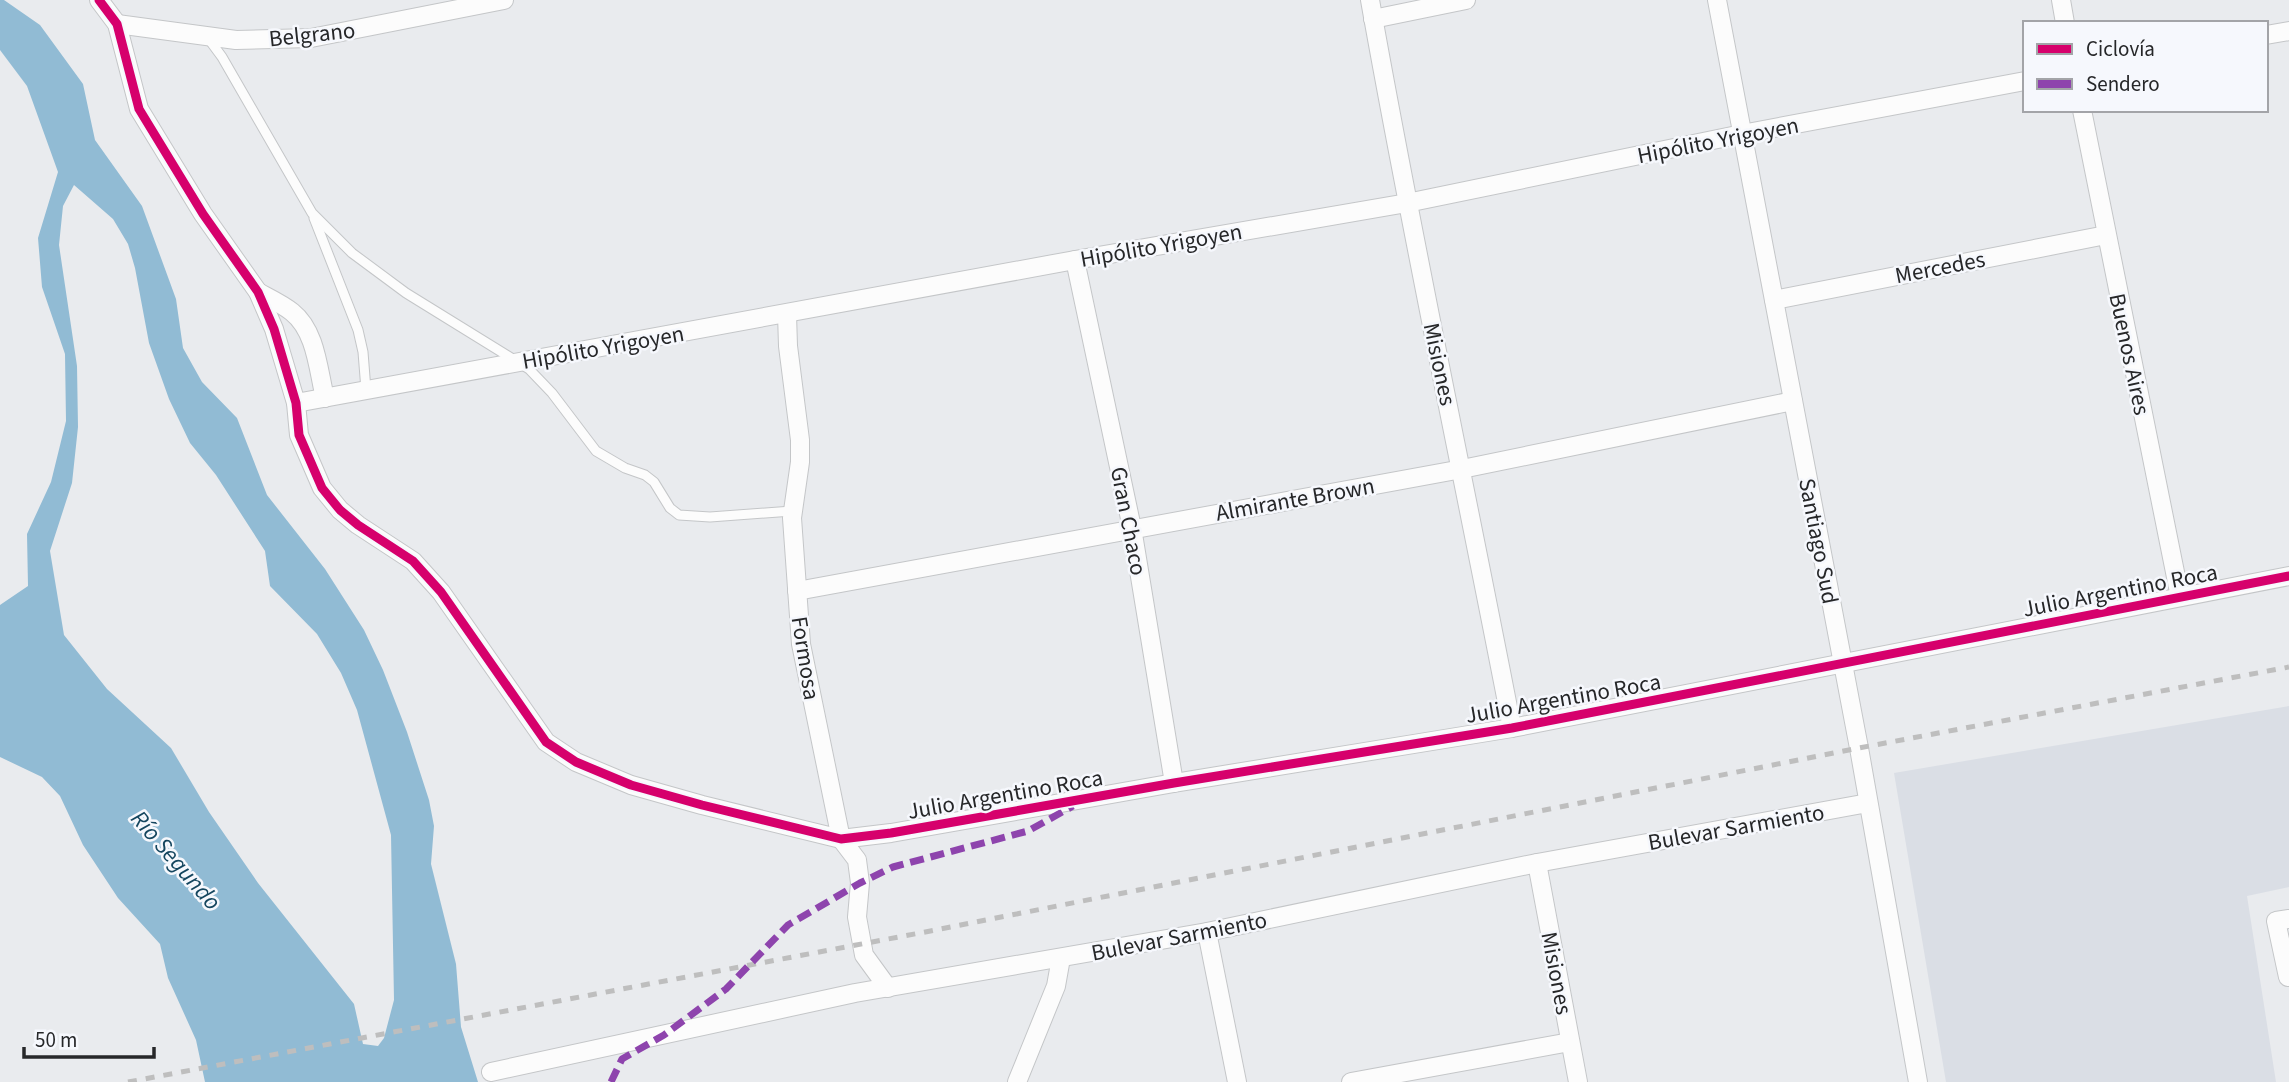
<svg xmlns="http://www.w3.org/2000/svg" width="2289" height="1082" viewBox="0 0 2289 1082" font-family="'Source Sans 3',sans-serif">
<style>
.built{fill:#dadee5}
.water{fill:#91bbd4;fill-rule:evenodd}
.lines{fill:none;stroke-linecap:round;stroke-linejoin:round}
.lane-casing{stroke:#c4c6c8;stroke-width:11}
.street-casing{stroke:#c4c6c8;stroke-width:20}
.lane{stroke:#fcfcfc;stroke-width:9}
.street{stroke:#fcfcfc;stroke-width:18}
.rail{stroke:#bebebe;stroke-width:5;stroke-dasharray:9 9;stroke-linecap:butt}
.quiet{stroke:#8e44ad;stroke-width:7;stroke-dasharray:14 7;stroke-linecap:butt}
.cycleway-casing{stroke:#f6f8fd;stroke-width:13}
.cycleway{stroke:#d6006c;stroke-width:9}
.labels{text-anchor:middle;stroke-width:5;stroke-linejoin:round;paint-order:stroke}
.street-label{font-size:23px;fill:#262729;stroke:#f6f8fd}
.water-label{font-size:24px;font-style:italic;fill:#15465f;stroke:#f6f8fd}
</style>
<rect width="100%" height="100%" fill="#e9ebee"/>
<polygon class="built" points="2289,706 2289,887 2247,896 2276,1082 1946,1082 1894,773"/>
<path class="water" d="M0,0H4L40,25L83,84L95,140L142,206L176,299L183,348L202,382L237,418L267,495L325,569L364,630L383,670L407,732L429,800L434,826L431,864L456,964L461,1027L478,1082H205L196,1040L168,978L160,944L118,898L83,845L60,796L42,777L0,757V605L28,586L27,534L51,482L66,421L65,354L42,287L38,238L58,172L27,86L0,50ZM74,185L113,219L128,244L135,268L149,343L169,399L190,443L216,475L265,551L270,586L317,634L341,673L357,710L391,835L394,1000L384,1038L378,1046L363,1044L354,1004L258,883L209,812L171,748L107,689L64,635L50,551L72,483L78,427L77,366L59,245L63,206Z"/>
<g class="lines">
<g class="lane-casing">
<g id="lane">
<polyline points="208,38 222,57 312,213 352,253 406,293 529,369 552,393 596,451 625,468 645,475 654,482 670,508 679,515 710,517 792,511"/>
<polyline points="314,218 358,330 363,352 366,390"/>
</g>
</g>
<g class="street-casing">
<g id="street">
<polyline points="99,0 117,24 139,109 203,214 258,292 274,329 296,403 299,435 322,488 340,510 358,525 413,561 441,592 546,742 576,762 631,785 702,805 841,839 891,833 1174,783 1512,728 2289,576"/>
<path d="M1370,0C1413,243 1465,485 1512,728"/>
<polyline points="1717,0 1859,748 1918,1082"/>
<polyline points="2061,0 2065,23"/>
<polyline points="1373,19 1466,0"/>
<polyline points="117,24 236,40 311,38 504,0"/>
<polyline points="2266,35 2289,31"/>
<polyline points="2082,110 2180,597"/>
<polyline points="1075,260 1132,528 1174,783"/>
<path d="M258,292C269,298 282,304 292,312C316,331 318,369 325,398"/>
<polyline points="1774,300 2106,235"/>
<polyline points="787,314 788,346 800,440 800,462 792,518 801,644 841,839 857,860 860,883 857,917 864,955 888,988"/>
<polyline points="296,403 1075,260 1407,203 1742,134 2025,81"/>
<polyline points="797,591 1462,469 1793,401"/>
<polyline points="1537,863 1578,1082"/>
<polyline points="1207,932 1237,1082"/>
<polyline points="2288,977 2276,921 2289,919"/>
<polyline points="491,1072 855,993 1207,932 1537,863 1868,803"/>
<polyline points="1017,1082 1056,986 1061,958"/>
<polyline points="1351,1082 1570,1042"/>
</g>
</g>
<use href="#lane" class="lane"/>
<use href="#street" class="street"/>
<polyline class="rail" points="128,1082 920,933 1859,748 2289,667"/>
<polyline class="quiet" points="611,1082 622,1059 664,1035 726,989 788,925 860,883 893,867 1028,831 1073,806"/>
<g class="cycleway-casing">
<polyline id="cycleway" points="99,0 117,24 139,109 203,214 258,292 274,329 296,403 299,435 322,488 340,510 358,525 413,561 441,592 546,742 576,762 631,785 702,805 841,839 891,833 1174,783 1512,728 2289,576"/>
</g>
<use href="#cycleway" class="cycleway"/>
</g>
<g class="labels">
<g class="street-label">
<text transform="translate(312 34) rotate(-6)" y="8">Belgrano</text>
<text transform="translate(1718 140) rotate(-11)" y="8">Hipólito Yrigoyen</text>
<text transform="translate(1161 245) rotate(-10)" y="8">Hipólito Yrigoyen</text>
<text transform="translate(1940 267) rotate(-11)" y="8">Mercedes</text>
<text transform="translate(603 347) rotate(-10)" y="8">Hipólito Yrigoyen</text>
<text transform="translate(2130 354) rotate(78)" y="8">Buenos Aires</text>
<text transform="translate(1440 364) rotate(78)" y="8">Misiones</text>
<text transform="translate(1295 499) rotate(-10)" y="8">Almirante Brown</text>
<text transform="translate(1129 521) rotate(79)" y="8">Gran Chaco</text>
<text transform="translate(1819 541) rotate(79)" y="8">Santiago Sud</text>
<text transform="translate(2120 590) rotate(-11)" y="8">Julio Argentino Roca</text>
<text transform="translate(806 658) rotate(81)" y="8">Formosa</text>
<text transform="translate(1563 698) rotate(-10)" y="8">Julio Argentino Roca</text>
<text transform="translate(1005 794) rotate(-10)" y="8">Julio Argentino Roca</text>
<text transform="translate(1736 827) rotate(-10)" y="8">Bulevar Sarmiento</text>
<text transform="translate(1179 936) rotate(-11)" y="8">Bulevar Sarmiento</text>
<text transform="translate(1557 973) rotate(79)" y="8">Misiones</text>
</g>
<g class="water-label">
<text transform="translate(176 860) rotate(49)" y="8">Río Segundo</text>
</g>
</g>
<rect x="2023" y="21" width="245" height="91" fill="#f6f8fd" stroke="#a3a4a8" stroke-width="2"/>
<rect x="2037" y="44" width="35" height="10" fill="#d6006c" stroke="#a3a4a8" stroke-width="2"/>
<text x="2086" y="56" font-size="21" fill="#262729">Ciclovía</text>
<rect x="2037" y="79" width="35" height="10" fill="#8e44ad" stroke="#a3a4a8" stroke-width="2"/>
<text x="2086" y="91" font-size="21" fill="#262729">Sendero</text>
<path d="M24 1047v10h130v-10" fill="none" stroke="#262729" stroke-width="3.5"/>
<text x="35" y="1047" font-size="21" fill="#262729" stroke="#f6f8fd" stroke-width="5" paint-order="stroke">50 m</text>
</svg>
